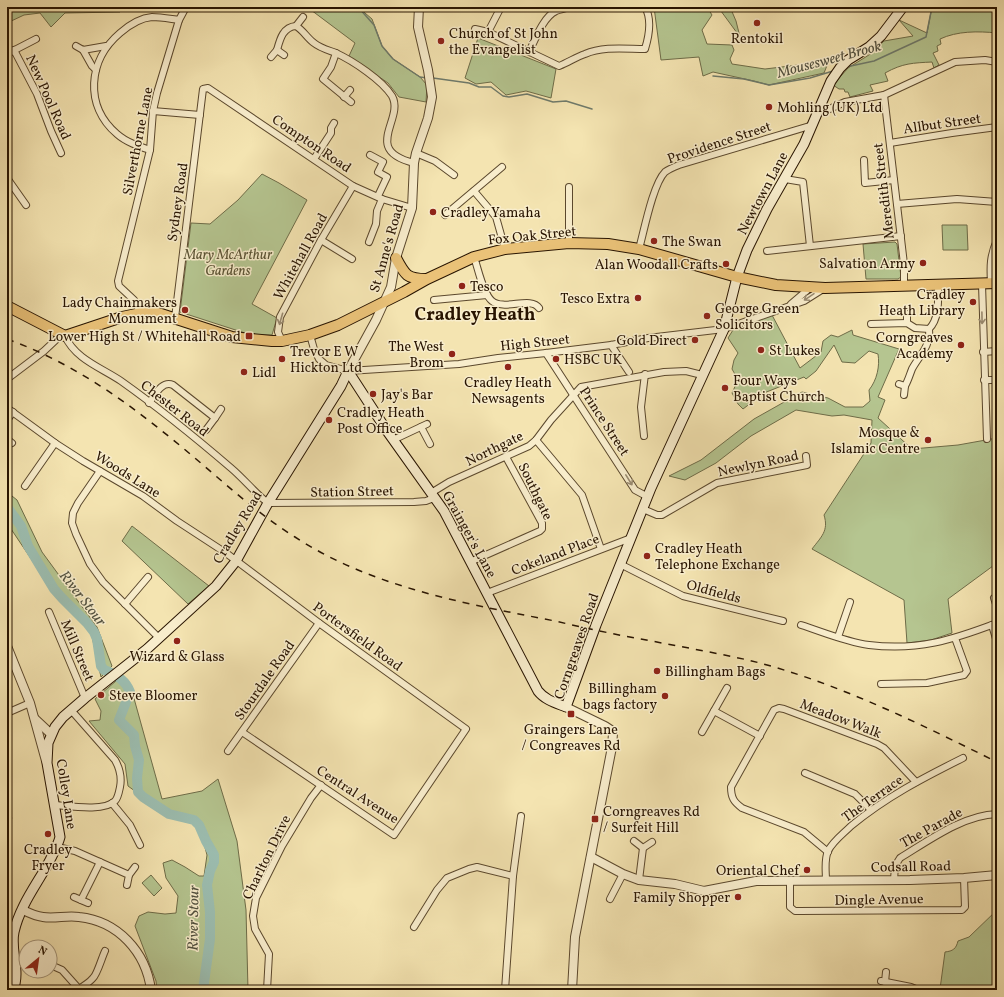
<svg xmlns="http://www.w3.org/2000/svg" width="1004" height="997" viewBox="0 0 1004 997" font-family="Vollkorn,serif">
<style>
.green{fill:#b5c590;stroke:#6e6c48}
.lines{fill:none;stroke-linecap:round;stroke-linejoin:round}
.stream{stroke:#6e7a6b;stroke-width:1.5}
.river{stroke:#9cbeb1;stroke-width:10}
.minor-casing{stroke:#5b482d;stroke-width:8}
.tertiary-casing{stroke:#5b482d;stroke-width:10}
.secondary-casing{stroke:#281401;stroke-width:11}
.primary-casing{stroke:#281401;stroke-width:12}
.minor{stroke:#f8edcc;stroke-width:6}
.tertiary{stroke:#f8edcc;stroke-width:8}
.secondary{stroke:#f8edcc;stroke-width:9}
.primary{stroke:#eac278;stroke-width:10}
.rail{stroke:#281401;stroke-width:1.5;stroke-dasharray:7 7;stroke-linecap:butt}
.oneway{stroke:#9a8b71}
.poi-dot{fill:#8f2418;stroke:#f8edcc;stroke-width:1.5}
.labels{text-anchor:middle;stroke-width:3;stroke-linejoin:round;paint-order:stroke}
.poi-label{font-size:14px;fill:#281401;stroke:#f8edcc;text-anchor:start}
.street-label{font-size:14px;fill:#281401;stroke:#f8edcc}
.park-label{font-size:14px;font-style:italic;fill:#595233;stroke:#f8edcc}
.water-label{font-size:15px;font-style:italic;fill:#51503f;stroke:#f8edcc}
.district-label{font-size:18px;font-weight:bold;fill:#281401;stroke:#f8edcc}
</style>
<rect width="100%" height="100%" fill="#f4e4b1"/>
<filter id="stains"><feTurbulence type="fractalNoise" baseFrequency=".005" numOctaves="4"/><feColorMatrix values="0 0 0 0 .2 0 0 0 0 .09 0 0 0 0 .02 0 0 0 .5 -.17"/></filter>
<radialGradient id="worn" r=".72"><stop offset=".6" stop-color="#630" stop-opacity="0"/><stop offset="1" stop-color="#630" stop-opacity=".3"/></radialGradient>
<g class="green">
<polygon points="7,7 124,7 120,12 65,13 51,27 40,13 24,15 7,23"/>
<polygon points="307,7 358,7 372,19 382,46 393,59 420,77 427,85 426,102 399,97 388,83 349,56 355,43"/>
<polygon points="654,7 707,7 712,15 702,30 707,44 732,45 734,50 730,59 732,64 765,69 823,62 828,63 824,73 769,85 754,81 713,72 703,76 699,57 661,60"/>
<polygon points="718,7 730,7 736,21 740,37"/>
<path d="M936,7H997V33C978,31 957,31 940,39L941,44L937,46L938,51L933,53L939,65L934,68L932,62C913,63 903,63 885,73L888,81L870,85L873,91L850,97L848,92H845L844,89H839L833,85L848,68L872,53L884,41L913,36L899,20L927,33L931,12Z"/>
<polygon points="478,38 556,69 551,98 526,91 506,95 491,82 476,84 465,78"/>
<polygon points="262,174 279,183 307,200 252,304 277,318 272,335 251,335 180,312 191,223 210,224 238,200"/>
<polygon points="942,225 967,225 968,250 943,250"/>
<polygon points="895,242 897,244 901,277 898,279 866,279 863,244"/>
<path d="M772,315L800,368L821,352L823,341L831,335L838,337L852,330L853,335L899,349L878,397L885,400L878,418L912,449L958,445L997,438V563L948,599L952,633L931,640L907,643L904,600L812,549C821,537 829,531 824,515L871,443L872,420L844,415L832,416L796,410L751,436L716,463L685,480L669,476L701,460L754,419L802,392L828,398L845,407H863L870,401L869,390C877,380 880,366 878,354L869,351L855,363L842,362L834,345L816,371L806,379L804,377L764,393L743,409L738,404L732,393C737,383 738,379 732,369L734,360L738,353L728,338L733,330L745,325Z"/>
<polygon points="7,492 17,500 42,552 97,627 112,666 101,677 91,632 65,607 52,590 7,523"/>
<polygon points="132,526 209,586 188,604 122,541"/>
<polygon points="123,675 130,684 162,799 202,791 218,779 237,841 246,910 248,990 157,990 156,981 135,926 139,916 148,912 165,914 176,913 178,896 166,878 163,863 172,860 185,867 199,876 204,876 207,855 199,825 194,820 169,814 143,797 128,786 125,764 89,721 100,720 101,711 95,699"/>
<polygon points="151,875 162,888 154,896 142,883"/>
<path d="M997,910V987L978,990L940,989L945,952C953,951 956,949 958,941L969,937Z"/>
</g>
<g class="lines">
<g class="stream">
<polyline points="358,7 374,25 382,46 393,59 420,77 427,78"/>
<polyline points="997,14 993,22 997,23"/>
<polyline points="846,67 874,61 926,37 931,12 932,10 950,7"/>
<polyline points="713,76 744,79 769,85 810,78 833,71"/>
<polyline points="433,78 469,83 479,87 491,87 503,96 509,97 527,94 553,102 566,101 592,109"/>
</g>
<path class="river" d="M7,507L21,526L28,546L54,589L62,598L87,623L94,632L97,639L101,666L104,670C116,674 126,681 130,692L119,720L134,735L135,746L139,760L137,778L138,792L143,797L169,814L194,820L199,825L206,841L214,855V862L210,871L207,885L210,912V939L203,990"/>
<g class="minor-casing">
<g id="minor">
<path d="M501,7L488,32L559,66C569,62 576,57 585,54C603,46 626,49 645,49C649,36 652,19 645,7"/>
<polyline points="296,26 303,17"/>
<polyline points="475,29 488,32"/>
<polyline points="76,46 83,50 106,46"/>
<polyline points="14,50 37,94 51,131 61,153"/>
<polyline points="83,50 92,66 96,70"/>
<path d="M277,50C280,39 283,27 296,26C303,30 307,38 314,43C320,48 328,50 336,53C353,61 382,80 392,96C405,119 361,150 414,163"/>
<path d="M529,52C535,40 543,17 556,11C560,9 565,9 569,7"/>
<polyline points="336,53 331,67 323,79 351,102"/>
<polyline points="7,54 36,39"/>
<polyline points="271,57 277,50 284,55"/>
<polyline points="884,95 904,264 904,285"/>
<polyline points="344,97 350,90"/>
<polyline points="819,109 825,111 845,102 884,95 955,62 985,60 997,62"/>
<polyline points="153,111 200,115"/>
<polyline points="890,143 952,133 997,127"/>
<path d="M150,150C138,146 126,142 117,134C84,106 88,60 120,33C128,26 140,18 152,17C161,17 171,19 179,20"/>
<polyline points="416,153 435,161 454,175"/>
<polyline points="370,155 383,162 378,172 387,177 378,196"/>
<polyline points="314,159 331,133 331,128 334,123"/>
<polyline points="864,160 865,183 894,180"/>
<polyline points="7,178 26,205"/>
<polyline points="785,179 803,182 810,246"/>
<polyline points="569,187 569,243"/>
<polyline points="474,191 496,217 505,249"/>
<polyline points="897,204 957,199 997,202"/>
<polyline points="445,215 502,167"/>
<polyline points="321,240 352,259"/>
<polyline points="369,242 376,224 377,211 382,199"/>
<path d="M639,249C644,231 653,184 665,172C669,169 674,167 679,165L813,125"/>
<polyline points="767,251 901,236"/>
<path d="M474,257C478,268 483,294 492,301C504,311 531,296 539,308"/>
<path d="M991,283C990,266 990,256 997,240"/>
<polyline points="982,284 987,439"/>
<polyline points="434,300 487,295"/>
<polyline points="791,304 811,287"/>
<polyline points="141,313 134,300 119,286 118,281 150,150 153,111 157,93 179,20 186,7"/>
<polyline points="907,314 907,323"/>
<polyline points="175,318 203,89 208,88 353,186 382,199 412,208"/>
<polyline points="871,324 907,323 915,328 929,329"/>
<polyline points="310,335 314,349 319,359 326,365 348,371 459,364 498,358 546,353 611,345 648,338 724,329 804,301 823,289"/>
<path d="M65,336C75,359 102,368 121,381C159,408 196,438 231,468C244,479 255,493 268,503L414,502L426,501L434,498"/>
<polyline points="282,341 278,332 280,317 321,240 353,186"/>
<polyline points="611,345 629,372"/>
<polyline points="983,352 997,351"/>
<polyline points="546,353 635,490 648,497"/>
<polyline points="7,379 44,351 61,335"/>
<polyline points="984,380 997,380"/>
<polyline points="899,384 905,386 904,395"/>
<path d="M905,386C908,381 910,374 912,369C919,356 931,346 929,329C940,318 938,299 938,284"/>
<path d="M149,403C155,395 162,380 173,385L215,418L206,430"/>
<polyline points="7,408 55,443 83,461 143,496 177,521 226,553 319,623 466,729 394,835 242,732"/>
<polyline points="215,418 221,409"/>
<polyline points="7,420 13,412"/>
<polyline points="421,427 430,444"/>
<polyline points="644,436 641,407 645,374"/>
<polyline points="7,439 12,443"/>
<polyline points="393,440 427,424"/>
<polyline points="536,440 582,495 601,549"/>
<polyline points="100,471 78,503 73,513 72,523 76,534 90,564 103,582 159,638"/>
<polyline points="25,486 55,443"/>
<polyline points="431,493 449,482 529,446 536,440 551,420 581,387 664,372 686,371 702,375"/>
<polyline points="643,509 657,515 662,515 717,483 807,465 806,456"/>
<polyline points="470,562 540,531 542,529 542,523 506,457"/>
<polyline points="620,564 683,596 783,621"/>
<polyline points="487,593 631,538"/>
<polyline points="994,598 997,607"/>
<polyline points="125,604 148,577"/>
<polyline points="49,612 85,698"/>
<path d="M801,625C823,632 846,642 869,645C918,651 952,640 997,623"/>
<polyline points="992,625 997,642"/>
<polyline points="838,637 850,602"/>
<polyline points="881,684 927,683 964,675 967,671 955,638"/>
<polyline points="714,711 760,736"/>
<polyline points="7,713 30,703"/>
<polyline points="702,732 727,688"/>
<polyline points="228,751 319,623"/>
<polyline points="805,773 855,794 871,810"/>
<polyline points="112,803 130,825 140,845"/>
<path d="M54,805C69,806 104,812 115,801C118,798 119,792 120,787C122,777 120,769 115,760L71,710"/>
<polyline points="7,817 8,818"/>
<polyline points="634,841 643,848 652,842"/>
<polyline points="57,847 75,851 129,875 127,885"/>
<path d="M828,852L804,832L742,808C734,802 731,798 731,787L774,710L779,708L784,709L877,744L884,748L916,782"/>
<polyline points="129,875 135,867"/>
<polyline points="639,880 643,848"/>
<polyline points="790,880 790,907 795,911 799,911 962,910 965,907 964,878"/>
<path d="M894,880L895,866L900,858C928,841 963,815 997,814"/>
<path d="M826,881C826,871 824,860 828,851C833,841 843,834 851,826C886,797 923,778 963,758"/>
<polyline points="74,897 88,903"/>
<polyline points="610,899 623,874"/>
<polyline points="81,900 100,862"/>
<polyline points="414,927 437,890 447,878 469,869 477,867 513,876"/>
<polyline points="50,967 53,966 62,970 79,989"/>
<polyline points="881,981 911,987 918,990"/>
<polyline points="885,982 886,972"/>
<path d="M77,990C82,987 89,983 93,978C97,975 102,957 105,951"/>
<polyline points="267,990 269,954 255,929 253,916 256,898 282,846 311,798 321,785"/>
<polyline points="505,990 513,876 521,816"/>
</g>
</g>
<g class="tertiary-casing">
<g id="tertiary">
<polyline points="348,371 376,320 391,287 396,258 412,208 414,163 416,153 428,118 432,97 428,70 418,27 419,7"/>
<polyline points="7,646 30,703 46,761"/>
<polyline points="566,707 605,726 611,730 613,733 612,747 575,937 572,990"/>
<polyline points="35,719 51,734"/>
<polyline points="591,857 623,874 639,880 675,884 704,891 756,881 910,880 964,878 997,875"/>
<path d="M23,910C29,913 35,916 43,917C55,919 67,915 79,917C118,921 146,952 151,990"/>
</g>
</g>
<g class="secondary-casing">
<g id="secondary">
<path d="M348,371L387,431L444,511L538,691C545,700 556,703 566,707L596,625L651,488L724,329L737,277L747,250L767,209L804,144L831,81L840,68L848,60L869,47L881,36L903,7"/>
<path d="M13,990C21,971 10,951 14,932C20,905 38,883 50,860C54,852 58,845 60,837L47,763L48,743L55,727L63,717L85,698L147,649L216,586L236,561L268,503L341,386L348,371"/>
</g>
</g>
<g class="primary-casing">
<g id="primary">
<path d="M396,258C405,275 407,279 426,279"/>
<polyline points="7,306 65,336 122,317 141,313 158,313 232,337 272,341 282,341 310,335 338,325 404,292 427,279 474,257 505,249 569,243 608,244 639,249 737,277 776,285 825,288 997,283"/>
</g>
</g>
<use href="#minor" class="minor"/>
<use href="#tertiary" class="tertiary"/>
<use href="#secondary" class="secondary"/>
<use href="#primary" class="primary"/>
<path class="rail" d="M7,339C65,360 115,393 162,431C207,466 247,507 295,537C315,550 336,561 358,570C421,596 488,608 555,621C581,627 608,633 635,638C673,645 711,652 748,660C834,681 918,723 997,762"/>
</g>
<defs><path id="oneway-shaft" d="M-6 0H5M1.5-3L5.5 0L1.5 3" fill="none" stroke-width="1.6" stroke-linecap="round" stroke-linejoin="round"/></defs>
<g class="oneway">
<use href="#oneway-shaft" transform="translate(809 297) rotate(146)"/>
<use href="#oneway-shaft" transform="translate(982 318) rotate(89)"/>
<use href="#oneway-shaft" transform="translate(281 319) rotate(106)"/>
<use href="#oneway-shaft" transform="translate(629 480) rotate(58)"/>
</g>
<g class="poi-dot">
<circle cx="757" cy="23" r="4"/>
<circle cx="441" cy="41" r="4"/>
<circle cx="769" cy="107" r="4"/>
<circle cx="433" cy="212" r="4"/>
<circle cx="654" cy="241" r="4"/>
<circle cx="923" cy="263" r="4"/>
<circle cx="726" cy="264" r="4"/>
<circle cx="462" cy="286" r="4"/>
<circle cx="638" cy="298" r="4"/>
<circle cx="973" cy="302" r="4"/>
<circle cx="185" cy="310" r="4"/>
<circle cx="707" cy="316" r="4"/>
<rect x="245" y="332" width="8" height="8" rx="2"/>
<circle cx="695" cy="340" r="4"/>
<circle cx="961" cy="345" r="4"/>
<circle cx="761" cy="350" r="4"/>
<circle cx="452" cy="354" r="4"/>
<circle cx="282" cy="359" r="4"/>
<circle cx="556" cy="359" r="4"/>
<circle cx="508" cy="367" r="4"/>
<circle cx="244" cy="372" r="4"/>
<circle cx="725" cy="388" r="4"/>
<circle cx="373" cy="394" r="4"/>
<circle cx="329" cy="420" r="4"/>
<circle cx="928" cy="440" r="4"/>
<circle cx="647" cy="556" r="4"/>
<circle cx="177" cy="641" r="4"/>
<circle cx="657" cy="671" r="4"/>
<circle cx="101" cy="695" r="4"/>
<circle cx="665" cy="696" r="4"/>
<rect x="567" y="710" width="8" height="8" rx="2"/>
<rect x="591" y="815" width="8" height="8" rx="2"/>
<circle cx="48" cy="834" r="4"/>
<circle cx="807" cy="870" r="4"/>
<circle cx="738" cy="897" r="4"/>
</g>
<g class="labels">
<g class="poi-label">
<text x="449" y="38">Church of St John<tspan x="449" dy="16">the Evangelist</tspan></text>
<text x="757" y="43" text-anchor="middle">Rentokil</text>
<text x="777" y="112">Mohling (UK) Ltd</text>
<text x="441" y="217">Cradley Yamaha</text>
<text x="662" y="246">The Swan</text>
<text x="915" y="268" text-anchor="end">Salvation Army</text>
<text x="718" y="269" text-anchor="end">Alan Woodall Crafts</text>
<text x="470" y="291">Tesco</text>
<text x="965" y="299" text-anchor="end">Cradley<tspan x="965" dy="16">Heath Library</tspan></text>
<text x="630" y="303" text-anchor="end">Tesco Extra</text>
<text x="177" y="307" text-anchor="end">Lady Chainmakers<tspan x="177" dy="16">Monument</tspan></text>
<text x="715" y="313">George Green<tspan x="715" dy="16">Solicitors</tspan></text>
<text x="241" y="341" text-anchor="end">Lower High St / Whitehall Road</text>
<text x="953" y="342" text-anchor="end">Corngreaves<tspan x="953" dy="16">Academy</tspan></text>
<text x="687" y="345" text-anchor="end">Gold Direct</text>
<text x="444" y="351" text-anchor="end">The West<tspan x="444" dy="16">Brom</tspan></text>
<text x="769" y="355">St Lukes</text>
<text x="290" y="356">Trevor E W<tspan x="290" dy="16">Hickton Ltd</tspan></text>
<text x="564" y="364">HSBC UK</text>
<text x="252" y="377">Lidl</text>
<text x="733" y="385">Four Ways<tspan x="733" dy="16">Baptist Church</tspan></text>
<text x="508" y="387" text-anchor="middle">Cradley Heath<tspan x="508" dy="16">Newsagents</tspan></text>
<text x="381" y="399">Jay's Bar</text>
<text x="337" y="417">Cradley Heath<tspan x="337" dy="16">Post Office</tspan></text>
<text x="920" y="437" text-anchor="end">Mosque &amp;<tspan x="920" dy="16">Islamic Centre</tspan></text>
<text x="655" y="553">Cradley Heath<tspan x="655" dy="16">Telephone Exchange</tspan></text>
<text x="177" y="661" text-anchor="middle">Wizard &amp; Glass</text>
<text x="665" y="676">Billingham Bags</text>
<text x="657" y="693" text-anchor="end">Billingham<tspan x="657" dy="16">bags factory</tspan></text>
<text x="109" y="700">Steve Bloomer</text>
<text x="571" y="734" text-anchor="middle">Graingers Lane<tspan x="571" dy="16">/ Congreaves Rd</tspan></text>
<text x="603" y="816">Corngreaves Rd<tspan x="603" dy="16">/ Surfeit Hill</tspan></text>
<text x="48" y="854" text-anchor="middle">Cradley<tspan x="48" dy="16">Fryer</tspan></text>
<text x="799" y="875" text-anchor="end">Oriental Chef</text>
<text x="730" y="902" text-anchor="end">Family Shopper</text>
</g>
<g class="street-label">
<text transform="translate(49 97) rotate(66)" y="5">New Pool Road</text>
<text transform="translate(942 123) rotate(-8)" y="5">Allbut Street</text>
<text transform="translate(137 141) rotate(-79)" y="5">Silverthorne Lane</text>
<text transform="translate(719 142) rotate(-18)" y="5">Providence Street</text>
<text transform="translate(312 143) rotate(34)" y="5">Compton Road</text>
<text transform="translate(883 191) rotate(-97)" y="5">Meredith Street</text>
<text transform="translate(762 193) rotate(-62)" y="5">Newtown Lane</text>
<text transform="translate(177 202) rotate(-82)" y="5">Sydney Road</text>
<text transform="translate(532 235) rotate(-6)" y="5">Fox Oak Street</text>
<text transform="translate(386 248) rotate(-74)" y="5">St Anne's Road</text>
<text transform="translate(300 256) rotate(-61)" y="5">Whitehall Road</text>
<text transform="translate(535 342) rotate(-6)" y="5">High Street</text>
<text transform="translate(175 408) rotate(38)" y="5">Chester Road</text>
<text transform="translate(605 421) rotate(57)" y="5">Prince Street</text>
<text transform="translate(494 448) rotate(-26)" y="5">Northgate</text>
<text transform="translate(758 463) rotate(-12)" y="5">Newlyn Road</text>
<text transform="translate(128 474) rotate(32)" y="5">Woods Lane</text>
<text transform="translate(352 491) rotate(-1)" y="5">Station Street</text>
<text transform="translate(536 491) rotate(64)" y="5">Southgate</text>
<text transform="translate(237 527) rotate(-59)" y="5">Cradley Road</text>
<text transform="translate(470 534) rotate(61)" y="5">Grainger's Lane</text>
<text transform="translate(555 554) rotate(-21)" y="5">Cokeland Place</text>
<text transform="translate(714 591) rotate(15)" y="5">Oldfields</text>
<text transform="translate(358 636) rotate(36)" y="5">Portersfield Road</text>
<text transform="translate(576 646) rotate(-71)" y="5">Corngreaves Road</text>
<text transform="translate(78 650) rotate(67)" y="5">Mill Street</text>
<text transform="translate(264 680) rotate(-55)" y="5">Stourdale Road</text>
<text transform="translate(841 718) rotate(21)" y="5">Meadow Walk</text>
<text transform="translate(67 794) rotate(81)" y="5">Colley Lane</text>
<text transform="translate(358 794) rotate(33)" y="5">Central Avenue</text>
<text transform="translate(872 798) rotate(-35)" y="5">The Terrace</text>
<text transform="translate(931 827) rotate(-29)" y="5">The Parade</text>
<text transform="translate(266 857) rotate(-64)" y="5">Charlton Drive</text>
<text transform="translate(911 866) rotate(-1)" y="5">Codsall Road</text>
<text transform="translate(879 899) rotate(-1)" y="5">Dingle Avenue</text>
</g>
<g class="park-label">
<text x="228" y="259">Mary McArthur<tspan x="228" dy="16">Gardens</tspan></text>
</g>
<g class="water-label">
<text transform="translate(829 59) rotate(-15)" y="5">Mousesweet Brook</text>
<text transform="translate(83 598) rotate(52)" y="5">River Stour</text>
<text transform="translate(193 918) rotate(-89)" y="5">River Stour</text>
</g>
<g class="district-label">
<text x="475" y="320">Cradley Heath</text>
</g>
</g>
<rect width="1004" height="997" fill="none" stroke="#f4e4b1" stroke-width="24"/>
<rect x="8" y="8" width="988" height="981" fill="none" stroke="#281401" stroke-width="2"/>
<rect x="12" y="12" width="980" height="973" fill="none" stroke="#281401"/>
<g transform="translate(38 959) rotate(29)"><circle r="19" fill="#f8edcc" stroke="#a5967b"/>
<path d="M0-3L7 15L0 10L-7 15Z" fill="#8f2418"/>
<text y="-6" font-size="11" font-weight="bold" text-anchor="middle" fill="#281401">N</text>
</g>
<rect width="100%" height="100%" filter="url(#stains)"/>
<rect width="100%" height="100%" fill="url(#worn)"/>
</svg>
